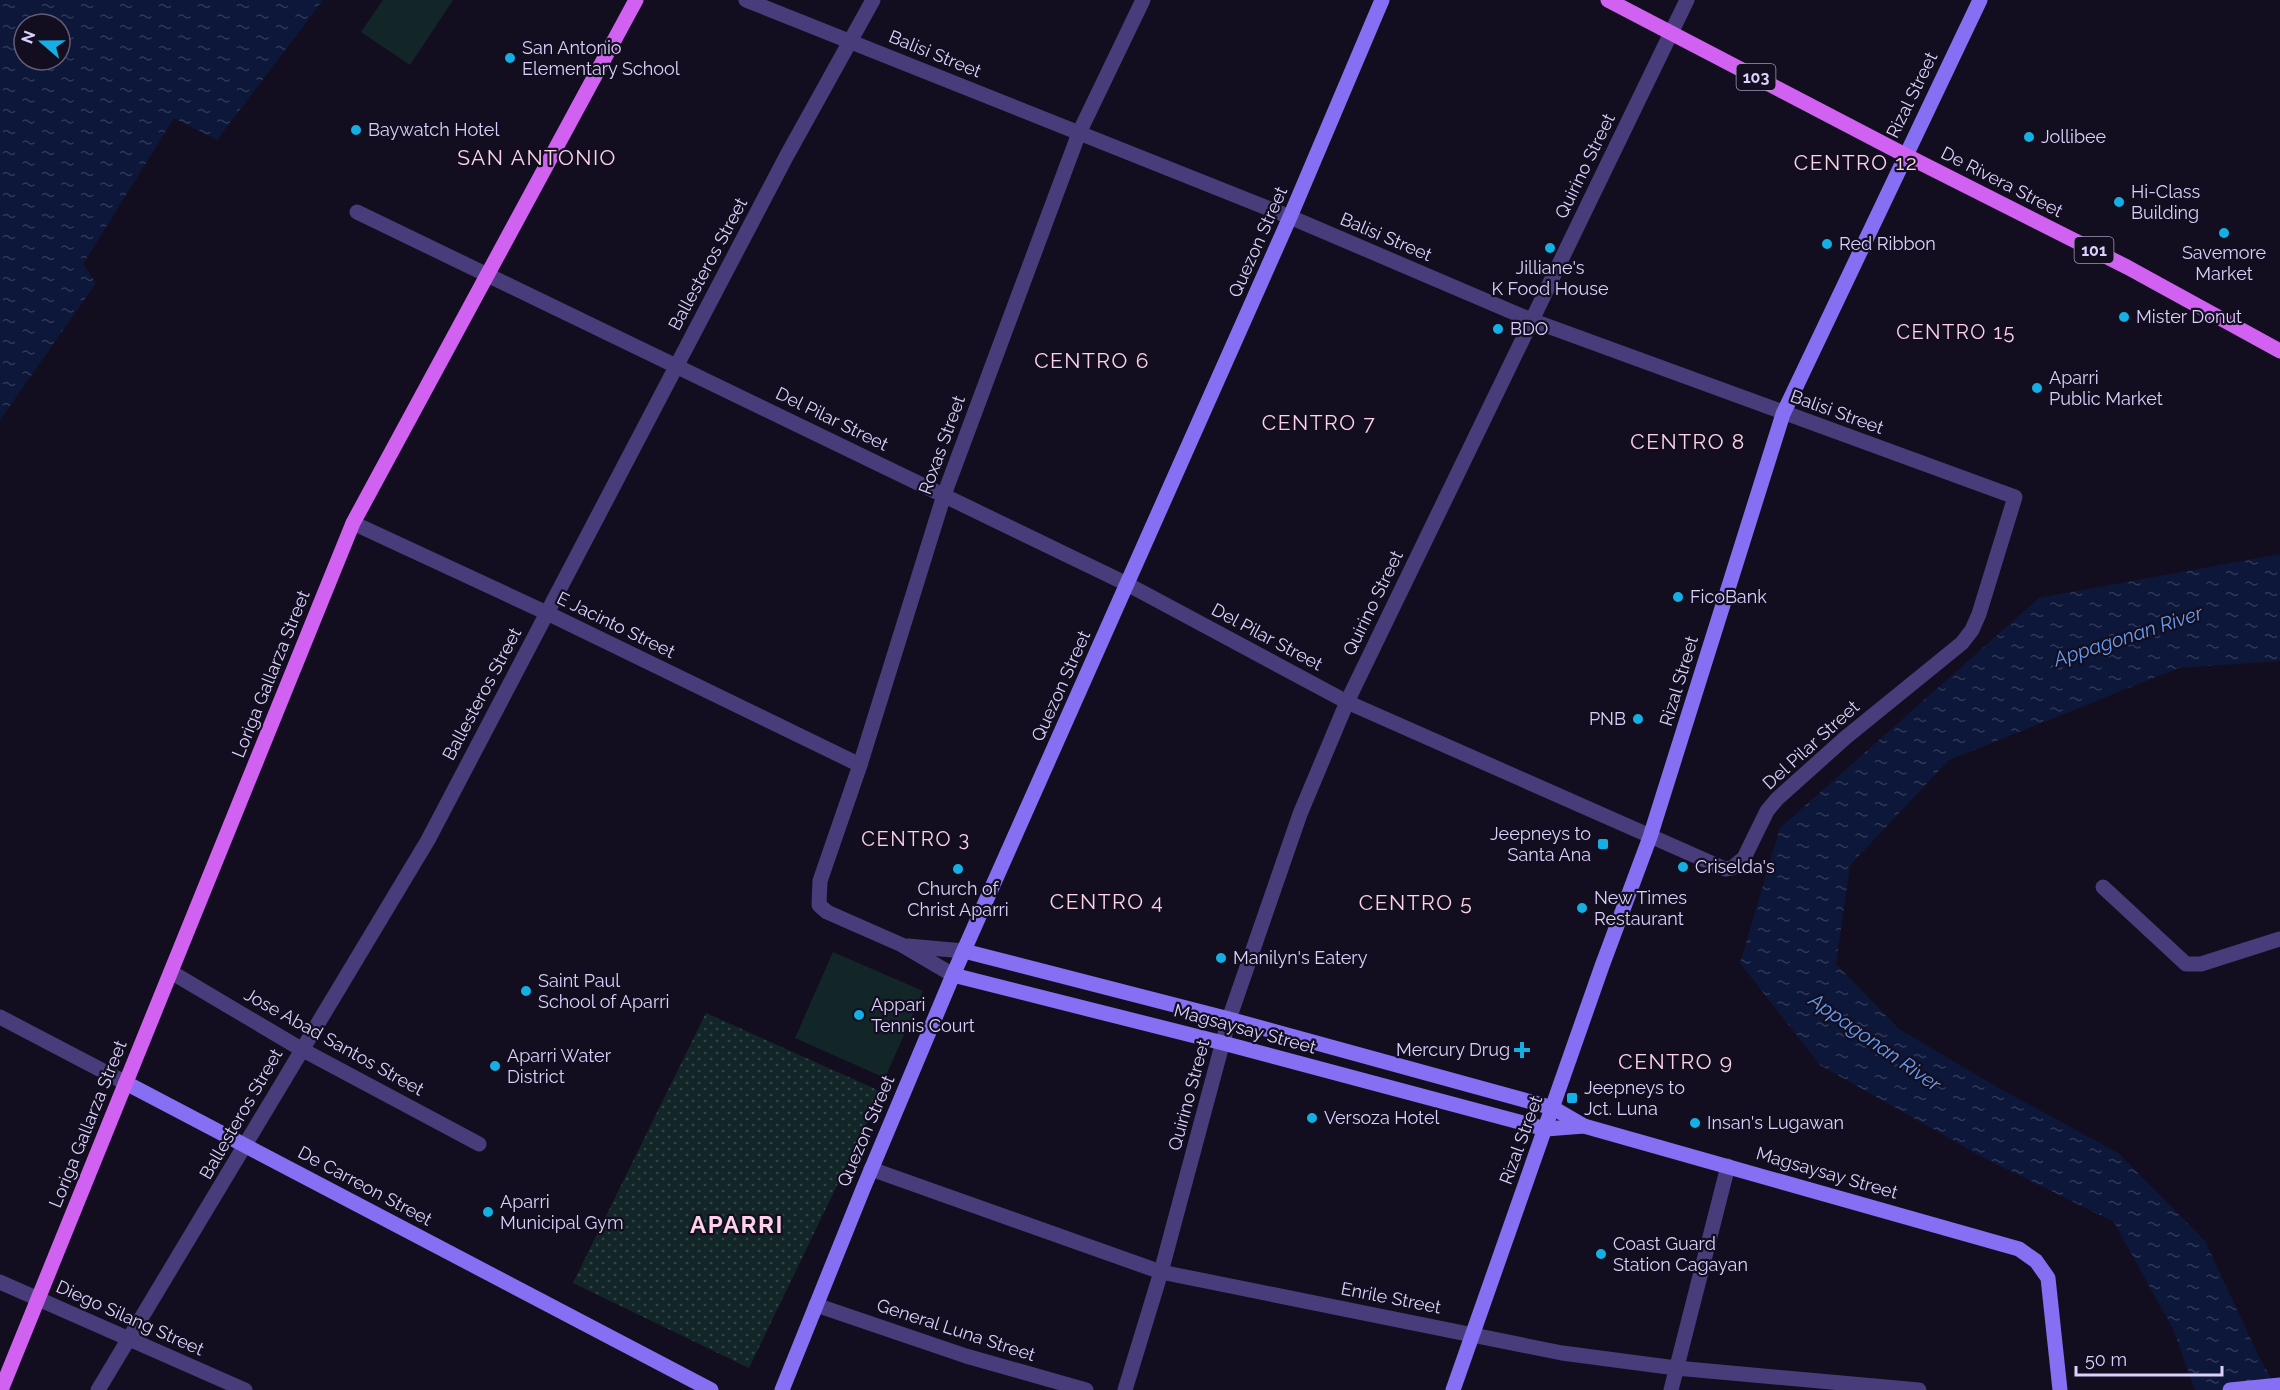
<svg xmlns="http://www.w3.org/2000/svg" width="2280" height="1390" viewBox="0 0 2280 1390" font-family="Raleway,sans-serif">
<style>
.park{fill:url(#park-dots)}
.pitch{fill:#122628}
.water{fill:url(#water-ripples);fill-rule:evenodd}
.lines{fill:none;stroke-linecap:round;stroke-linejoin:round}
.street{stroke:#483d7a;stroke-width:15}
.secondary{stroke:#866ff3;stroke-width:15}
.primary{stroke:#d061f1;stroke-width:15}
.poi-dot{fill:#14b0e3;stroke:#130e1f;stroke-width:2}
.labels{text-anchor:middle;stroke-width:4.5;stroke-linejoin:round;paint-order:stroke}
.shield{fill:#130e1f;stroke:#9f96b9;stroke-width:1.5}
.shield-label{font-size:16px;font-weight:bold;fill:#dbd0fb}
.poi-label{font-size:18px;fill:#dbd0fb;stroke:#130e1f;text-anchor:start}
.street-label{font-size:18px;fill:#dbd0fb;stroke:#130e1f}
.neighbourhood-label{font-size:20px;letter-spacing:1.5px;fill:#fbd2e6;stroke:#130e1f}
.water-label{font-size:20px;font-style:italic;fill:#679df2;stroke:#130e1f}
.quarter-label{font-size:21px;letter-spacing:1.5px;fill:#fbd2e6;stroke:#130e1f}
.district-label{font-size:24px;font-weight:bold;letter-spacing:1.5px;fill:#fbd2e6;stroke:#130e1f}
</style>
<defs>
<pattern id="park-dots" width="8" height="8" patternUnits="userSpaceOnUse" patternTransform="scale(1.5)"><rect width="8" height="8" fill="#122628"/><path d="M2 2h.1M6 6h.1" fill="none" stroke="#344448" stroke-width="1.8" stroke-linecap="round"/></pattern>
<pattern id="water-ripples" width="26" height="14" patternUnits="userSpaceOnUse" patternTransform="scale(1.5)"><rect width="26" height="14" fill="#0d1739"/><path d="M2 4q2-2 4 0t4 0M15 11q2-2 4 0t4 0" fill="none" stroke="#303857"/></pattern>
</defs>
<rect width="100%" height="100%" fill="#130e1f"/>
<polygon class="park" points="706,1013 882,1092 749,1368 573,1283"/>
<g class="pitch">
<polygon points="383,0 453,0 410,65 361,32"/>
<polygon points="833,952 923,991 885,1078 795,1038"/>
</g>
<g class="water">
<path d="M0,0H323L217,140L174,118L83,264L96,283L0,420ZM24,24H60V60H24Z"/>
<polygon points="2280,554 2280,661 2178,668 1949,760 1850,865 1836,964 1899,1029 1997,1087 2118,1153 2205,1241 2258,1355 2278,1390 2195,1390 2173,1329 2114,1222 1982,1157 1820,1065 1740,963 1780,828 2039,598"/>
</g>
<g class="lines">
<g class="street">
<polyline points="357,212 1127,584 1347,702 1725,869 1732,868 1744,858 1767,811 1777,799 1845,738 1962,643 1972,630 1979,614 2015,497 1531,320 1290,217 746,0"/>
<polyline points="353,523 547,613 860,765"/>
<polyline points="2103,887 2186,964 2201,964 2280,939"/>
<polyline points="908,946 964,951"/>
<polyline points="171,972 301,1049 479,1144"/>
<polyline points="953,975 902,945 827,912 819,905 820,881 860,765 944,495 1079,133 1143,0"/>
<polyline points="0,1017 126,1083"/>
<polyline points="871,1169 1161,1272 1562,1353 1676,1368 1919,1390"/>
<polyline points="0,1282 245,1390"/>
<polyline points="816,1305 966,1356 1086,1390"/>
<polyline points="98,1390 428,840 786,157 873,0"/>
<polyline points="1125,1390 1161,1272 1229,1019 1300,814 1347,702 1687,0"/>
<polyline points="1671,1390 1728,1166"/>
</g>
<g class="secondary">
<polyline points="964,951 1229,1019 1553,1108 1584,1126 2019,1249 2036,1261 2048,1278 2060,1390"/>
<polyline points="953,975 1223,1043 1546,1129 1584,1126"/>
<polyline points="126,1083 711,1390"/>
<polyline points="782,1390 863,1189 953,975 1290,217 1382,0"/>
<polyline points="1453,1390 1602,966 1650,837 1783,414 1980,0"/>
<polyline points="2230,1390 2280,1385"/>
</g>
<g class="primary">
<polyline points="1608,0 1905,155 2127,267 2280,351"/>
<polyline points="1,1390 353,523 636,0"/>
</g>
</g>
<g class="poi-dot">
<circle cx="510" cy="58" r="6"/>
<circle cx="356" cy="130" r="6"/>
<circle cx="2029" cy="137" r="6"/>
<circle cx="2119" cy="202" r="6"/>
<circle cx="2224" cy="233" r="6"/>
<circle cx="1827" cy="244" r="6"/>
<circle cx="1550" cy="248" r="6"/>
<circle cx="2124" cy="317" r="6"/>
<circle cx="1498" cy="329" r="6"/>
<circle cx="2037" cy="388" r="6"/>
<circle cx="1678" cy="597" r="6"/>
<circle cx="1638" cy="719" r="6"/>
<rect x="1597" y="838" width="12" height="12" rx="3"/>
<circle cx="1683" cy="867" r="6"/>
<circle cx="958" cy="869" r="6"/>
<circle cx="1582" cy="908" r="6"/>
<circle cx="1221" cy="958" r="6"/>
<circle cx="526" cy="991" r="6"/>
<circle cx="859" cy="1015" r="6"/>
<path d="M1519 1041h6v6h6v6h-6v6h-6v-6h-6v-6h6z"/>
<circle cx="495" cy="1066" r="6"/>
<rect x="1566" y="1092" width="12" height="12" rx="3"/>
<circle cx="1312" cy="1118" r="6"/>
<circle cx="1695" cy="1123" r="6"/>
<circle cx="488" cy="1212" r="6"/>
<circle cx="1601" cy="1254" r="6"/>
</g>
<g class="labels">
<g class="shield">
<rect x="1736.5" y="64" width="39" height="26" rx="4.5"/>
<rect x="2074.5" y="237" width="39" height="26" rx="4.5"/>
</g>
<g class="shield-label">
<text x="1756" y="83">103</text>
<text x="2094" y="256">101</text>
</g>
<g class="poi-label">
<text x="522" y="54">San Antonio<tspan x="522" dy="21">Elementary School</tspan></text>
<text x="368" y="136">Baywatch Hotel</text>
<text x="2041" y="143">Jollibee</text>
<text x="2131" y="198">Hi-Class<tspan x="2131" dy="21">Building</tspan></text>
<text x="1839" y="250">Red Ribbon</text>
<text x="2224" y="259" text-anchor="middle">Savemore<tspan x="2224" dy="21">Market</tspan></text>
<text x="1550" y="274" text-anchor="middle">Jilliane's<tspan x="1550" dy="21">K Food House</tspan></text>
<text x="2136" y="323">Mister Donut</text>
<text x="1510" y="335">BDO</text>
<text x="2049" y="384">Aparri<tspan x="2049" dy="21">Public Market</tspan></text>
<text x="1690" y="603">FicoBank</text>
<text x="1626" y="725" text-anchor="end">PNB</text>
<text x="1591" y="840" text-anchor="end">Jeepneys to<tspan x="1591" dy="21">Santa Ana</tspan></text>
<text x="1695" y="873">Criselda's</text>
<text x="958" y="895" text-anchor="middle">Church of<tspan x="958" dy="21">Christ Aparri</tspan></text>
<text x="1594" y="904">New Times<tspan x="1594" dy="21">Restaurant</tspan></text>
<text x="1233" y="964">Manilyn's Eatery</text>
<text x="538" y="987">Saint Paul<tspan x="538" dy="21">School of Aparri</tspan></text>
<text x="871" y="1011">Appari<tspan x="871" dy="21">Tennis Court</tspan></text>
<text x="1510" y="1056" text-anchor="end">Mercury Drug</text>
<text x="507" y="1062">Aparri Water<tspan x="507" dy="21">District</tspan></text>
<text x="1584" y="1094">Jeepneys to<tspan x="1584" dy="21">Jct. Luna</tspan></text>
<text x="1324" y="1124">Versoza Hotel</text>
<text x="1707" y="1129">Insan's Lugawan</text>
<text x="500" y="1208">Aparri<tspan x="500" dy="21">Municipal Gym</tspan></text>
<text x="1613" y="1250">Coast Guard<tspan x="1613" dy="21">Station Cagayan</tspan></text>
</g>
<g class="street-label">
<text transform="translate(935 54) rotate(22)" y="6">Balisi Street</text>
<text transform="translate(1912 95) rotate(-64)" y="6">Rizal Street</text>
<text transform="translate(1585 166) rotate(-64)" y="6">Quirino Street</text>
<text transform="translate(2002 182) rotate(27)" y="6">De Rivera Street</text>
<text transform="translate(1386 237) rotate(23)" y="6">Balisi Street</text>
<text transform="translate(1258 242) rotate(-66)" y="6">Quezon Street</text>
<text transform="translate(708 264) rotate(-62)" y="6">Ballesteros Street</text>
<text transform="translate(1837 412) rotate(20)" y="6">Balisi Street</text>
<text transform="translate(832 419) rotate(26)" y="6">Del Pilar Street</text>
<text transform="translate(942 445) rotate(-70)" y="6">Roxas Street</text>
<text transform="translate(1373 603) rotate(-64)" y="6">Quirino Street</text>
<text transform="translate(616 625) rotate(26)" y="6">E Jacinto Street</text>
<text transform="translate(1267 637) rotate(28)" y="6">Del Pilar Street</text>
<text transform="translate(271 674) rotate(-68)" y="6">Loriga Gallarza Street</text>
<text transform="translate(1679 681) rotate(-73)" y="6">Rizal Street</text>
<text transform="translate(1061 686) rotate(-66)" y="6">Quezon Street</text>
<text transform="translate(482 694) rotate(-62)" y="6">Ballesteros Street</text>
<text transform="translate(1811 745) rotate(-42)" y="6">Del Pilar Street</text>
<text transform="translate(1245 1029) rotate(15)" y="6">Magsaysay Street</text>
<text transform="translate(334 1042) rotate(29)" y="6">Jose Abad Santos Street</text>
<text transform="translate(1189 1095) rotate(-75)" y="6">Quirino Street</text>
<text transform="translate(241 1114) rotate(-60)" y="6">Ballesteros Street</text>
<text transform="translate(88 1124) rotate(-68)" y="6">Loriga Gallarza Street</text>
<text transform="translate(866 1131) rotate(-67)" y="6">Quezon Street</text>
<text transform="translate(1521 1140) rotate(-70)" y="6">Rizal Street</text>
<text transform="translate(1827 1173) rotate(16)" y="6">Magsaysay Street</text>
<text transform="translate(365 1186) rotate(28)" y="6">De Carreon Street</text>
<text transform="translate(1391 1298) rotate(11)" y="6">Enrile Street</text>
<text transform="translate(130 1318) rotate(24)" y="6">Diego Silang Street</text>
<text transform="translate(956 1330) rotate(18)" y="6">General Luna Street</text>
</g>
<g class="neighbourhood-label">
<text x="1956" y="339">CENTRO 15</text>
<text x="916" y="846">CENTRO 3</text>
</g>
<g class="water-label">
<text transform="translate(2128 636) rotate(-18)" y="7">Appagonan River</text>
<text transform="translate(1875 1042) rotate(35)" y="7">Appagonan River</text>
</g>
<g class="quarter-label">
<text x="537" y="165">SAN ANTONIO</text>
<text x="1856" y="170">CENTRO 12</text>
<text x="1092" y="368">CENTRO 6</text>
<text x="1319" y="430">CENTRO 7</text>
<text x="1688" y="449">CENTRO 8</text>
<text x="1107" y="909">CENTRO 4</text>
<text x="1416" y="910">CENTRO 5</text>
<text x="1676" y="1069">CENTRO 9</text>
</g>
<g class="district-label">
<text x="737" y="1233">APARRI</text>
</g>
</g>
<g transform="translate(42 42) rotate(290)"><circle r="28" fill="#130e1f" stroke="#635c77" stroke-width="1.5"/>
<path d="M0-4.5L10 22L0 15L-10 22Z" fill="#14b0e3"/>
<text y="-9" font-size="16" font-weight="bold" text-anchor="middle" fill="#dbd0fb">N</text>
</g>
<path d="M2076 1366v9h146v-9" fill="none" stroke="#dbd0fb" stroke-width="3"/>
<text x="2085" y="1366" font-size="18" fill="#dbd0fb" stroke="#130e1f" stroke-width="4.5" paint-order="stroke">50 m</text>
</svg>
